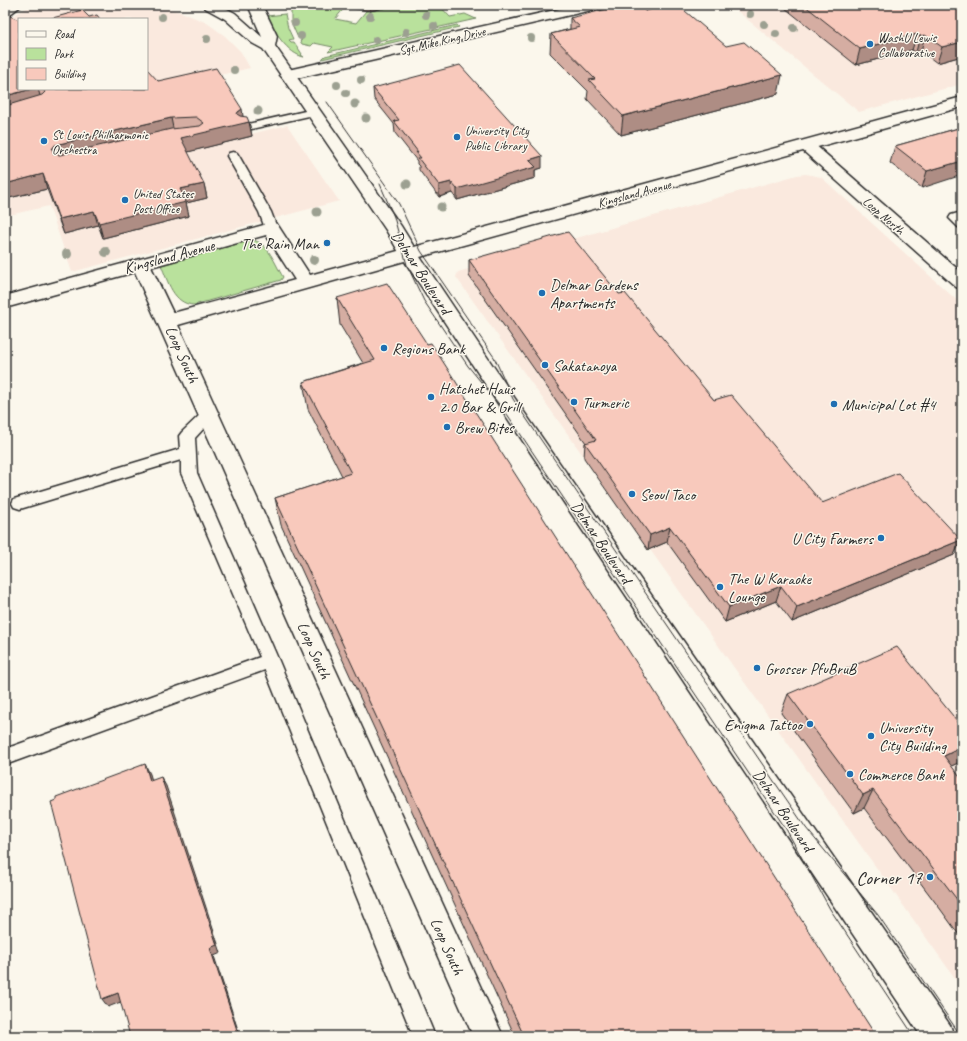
<svg xmlns="http://www.w3.org/2000/svg" width="967" height="1041" viewBox="0 0 967 1041" font-family="Caveat,sans-serif">
<style>
.built{fill:#fae9de;fill-rule:evenodd}
.green{fill:#b9e19c;stroke:#728664}
.lines{fill:none;stroke-linecap:round;stroke-linejoin:round}
.lane-casing{stroke:#2b2b2b;stroke-width:3}
.street-casing{stroke:#2b2b2b;stroke-width:3}
.secondary-casing{stroke:#2b2b2b;stroke-width:3}
.lane{fill:#fbf7ec;fill-rule:evenodd}
.street{fill:#fbf7ec;fill-rule:evenodd}
.secondary{fill:#fbf7ec;fill-rule:evenodd}
.tram{stroke:#2b2b2b;stroke-width:1}
.tree{fill:#9ca091}
.wall{fill:#d5ada2;stroke:#2b2b2b}
.shaded-wall{fill:#ae8d84;stroke:#2b2b2b}
.building{fill:#f8c9bc;stroke:#2b2b2b;fill-rule:evenodd}
.poi-dot{fill:#1f6fb2;stroke:#fbf7ec;stroke-width:1.5}
.labels{text-anchor:middle;stroke-width:3;stroke-linejoin:round;paint-order:stroke}
.far-poi-label{font-size:13px;fill:#2b2b2b;stroke:#fbf7ec;text-anchor:start}
.far-street-label{font-size:13px;fill:#2b2b2b;stroke:#fbf7ec}
.poi-label{font-size:16px;fill:#2b2b2b;stroke:#fbf7ec;text-anchor:start}
.street-label{font-size:16px;fill:#2b2b2b;stroke:#fbf7ec}
.near-poi-label{font-size:19px;fill:#2b2b2b;stroke:#fbf7ec;text-anchor:end}
</style>
<rect width="100%" height="100%" fill="#fbf7ec"/>
<filter id="ink" filterUnits="userSpaceOnUse"><feTurbulence type="fractalNoise" baseFrequency=".025" numOctaves="2"/><feDisplacementMap in="SourceGraphic" scale="8" xChannelSelector="R" yChannelSelector="G"/><feConvolveMatrix kernelMatrix="1 2 1 2 8 2 1 2 1" color-interpolation-filters="sRGB"/></filter>
<g filter="url(#ink)">
<g class="built">
<path d="M32,5H153L181,12L207,23L225,36L241,52L250,68L70,110L97,172L287,125L339,201L72,272L49,206L5,216V20ZM19,19H147V89H19Z"/>
<polygon points="730,5 962,5 962,84 859,112"/>
<polygon points="806,174 821,177 962,305 962,988 456,277 458,272 797,175"/>
</g>
<g class="green">
<polygon points="291,5 337,5 345,7 335,19 356,23 366,11 397,5 439,5 450,17 465,14 476,19 328,52 333,47 314,43 311,46 302,44 300,41 302,40 300,37 298,38 291,22"/>
<path d="M285,14L288,28L293,39L289,40L291,42H294L302,54L301,55L304,57C288,54 273,31 267,16Z"/>
<polygon points="457,25 459,27 322,59 325,56"/>
<path d="M252,240C268,242 275,264 283,277L281,280L194,305C173,304 168,281 161,265Z"/>
</g>
<g class="lines">
<g class="lane-casing">
<g id="lane">
<polygon points="10,5 22,5 9,15 5,16 5,8"/>
<polygon points="314,109 318,110 320,112 318,114 247,130 243,129 241,127 243,125"/>
<polygon points="233,152 237,153 239,156 271,212 277,228 276,231 266,231 259,212 227,156 229,153"/>
<polygon points="962,212 962,228 958,227 949,218 951,215"/>
<polygon points="210,409 215,410 217,414 195,438 197,473 279,661 435,1036 413,1036 265,670 5,765 5,749 260,657 181,473 181,460 20,509 14,507 12,503 14,499 180,449 179,436 182,432 205,410"/>
</g>
</g>
<g class="street-casing">
<g id="street">
<polygon points="577,5 603,5 601,8 596,9 288,80 283,78 280,75 283,72 288,70"/>
<polygon points="807,141 813,143 962,273 962,289 956,287 801,149 799,146 801,143"/>
<path d="M271,223L277,224L310,275L409,248L415,250L418,254L415,258L178,325L503,1036H473L135,272L5,308V296ZM266,235L295,280L173,313L151,267Z"/>
</g>
</g>
<g class="secondary-casing">
<polygon id="secondary" points="203,5 220,5 235,13 262,37 248,5 262,5 277,36 275,46 401,226 414,247 962,97 962,107 420,257 522,409 950,1025 954,1036 921,1036 508,419 400,254 386,230 263,49 252,43 225,19 205,8"/>
</g>
<use href="#lane" class="lane"/>
<use href="#street" class="street"/>
<use href="#secondary" class="secondary"/>
<g class="tram">
<polyline points="327,102 399,204 421,251 494,357 513,399 806,828 878,915 961,1036"/>
<polyline points="380,184 394,217 407,265 424,301 468,366 507,414 786,829 830,909 914,1036"/>
</g>
</g>
<g class="tree">
<circle cx="750" cy="14" r="4"/>
<circle cx="426" cy="15" r="4"/>
<circle cx="370" cy="16" r="4"/>
<circle cx="162" cy="17" r="4"/>
<circle cx="295" cy="23" r="4"/>
<circle cx="764" cy="24" r="4"/>
<circle cx="434" cy="26" r="4"/>
<circle cx="794" cy="28" r="4"/>
<circle cx="406" cy="32" r="4"/>
<circle cx="776" cy="34" r="4"/>
<circle cx="301" cy="36" r="4"/>
<circle cx="531" cy="38" r="4"/>
<circle cx="207" cy="39" r="4"/>
<circle cx="376" cy="40" r="4"/>
<circle cx="234" cy="70" r="4"/>
<circle cx="361" cy="80" r="4"/>
<circle cx="337" cy="85" r="4"/>
<circle cx="346" cy="93" r="4"/>
<circle cx="355" cy="104" r="4.5"/>
<circle cx="258" cy="111" r="4.5"/>
<circle cx="366" cy="118" r="4.5"/>
<circle cx="407" cy="184" r="4.5"/>
<circle cx="441" cy="207" r="4.5"/>
<circle cx="317" cy="212" r="4.5"/>
<circle cx="106" cy="252" r="5"/>
<circle cx="67" cy="254" r="5"/>
<circle cx="314" cy="260" r="5"/>
</g>
<g class="wall">
<polygon points="337,5 397,5 370,11 338,6"/>
<polygon points="786,5 962,5 962,56 937,63 921,51 916,52 912,50 856,65 785,8"/>
<polygon points="645,11 778,94 621,135 587,99 588,91 550,53 551,34 570,29 570,18"/>
<polygon points="5,16 19,89 147,89 158,81 243,117 249,122 252,136 187,152 204,184 207,198 186,203 189,216 103,238 98,225 64,234 47,189 5,199"/>
<polygon points="373,88 542,168 535,170 535,178 457,200 452,193 439,197 419,170 419,166 417,164 417,161 395,133 394,124 374,99"/>
<polygon points="962,127 922,188 890,163 895,146"/>
<polygon points="469,260 619,294 714,400 822,503 961,540 954,555 792,622 776,601 725,622 667,542 648,550 584,458 585,443 586,443 469,276"/>
<polygon points="337,298 876,1036 515,1036 281,525 275,498 342,476 308,409 303,382 363,363 340,325"/>
<polygon points="788,694 962,761 951,766 962,780 962,939 941,910 864,808 854,813 781,713"/>
</g>
<g class="shaded-wall">
<polygon points="370,5 397,5 370,11"/>
<polygon points="917,34 912,50 856,65 860,49"/>
<polygon points="925,35 921,51 916,52 920,36"/>
<polygon points="962,42 962,56 937,63 942,47"/>
<polygon points="782,75 778,94 621,135 623,116"/>
<polygon points="32,89 38,89 42,102 5,111 5,96"/>
<polygon points="242,109 244,123 249,122 252,136 184,153 181,138 238,112"/>
<polygon points="171,118 174,133 57,163 52,149 55,145"/>
<polygon points="542,156 542,168 535,170 535,178 457,200 457,189 529,160"/>
<polygon points="962,161 962,175 922,188 927,171"/>
<polygon points="43,174 47,189 5,199 5,184"/>
<polygon points="451,182 452,193 439,197 439,185"/>
<polygon points="204,184 207,198 186,203 189,216 103,238 99,223 180,189"/>
<polygon points="94,211 98,225 64,234 59,219"/>
<polygon points="670,527 667,542 648,550 650,535"/>
<polygon points="961,540 954,555 792,622 797,607"/>
<polygon points="781,586 776,601 725,622 729,607"/>
<polygon points="962,747 962,761 933,775 944,756"/>
<polygon points="145,764 150,774 155,791 150,781"/>
<polygon points="161,777 166,786 221,953 214,956 240,1036 239,1036 210,948"/>
<polygon points="873,790 864,808 854,813 863,795"/>
<polygon points="118,993 123,1001 108,1007 102,999"/>
</g>
<g class="building">
<polygon points="624,5 639,5 645,11 669,5 678,5 726,46 744,42 782,75 623,116 589,80 595,79 551,34 580,27 570,18"/>
<polygon points="804,5 962,5 962,42 942,47 925,35 920,36 917,34 860,49"/>
<polygon points="82,10 89,17 97,15 100,19 49,19"/>
<polygon points="5,16 10,16 19,20 19,89 32,89 5,96"/>
<polygon points="460,65 542,156 529,160 536,167 457,189 451,182 439,185 418,158 421,158 416,152 418,152 394,121 399,120 373,88"/>
<path d="M216,68L242,109L238,112L237,114L240,116L247,117L249,122L181,138L204,184L180,189L186,202L99,223L94,211L59,219L43,174L5,184V106L42,95L45,92L43,89H147V69L158,81ZM196,117L204,123L200,126L171,129L60,155L54,154L52,149L55,145L171,118Z"/>
<polygon points="962,127 962,161 927,171 895,146"/>
<polygon points="568,232 619,294 625,293 714,400 731,395 822,503 898,473 961,540 797,607 781,586 729,607 670,527 650,535 585,443 596,440 469,260"/>
<polygon points="387,283 427,344 431,343 876,1036 524,1036 275,498 351,473 303,382 375,360 337,298"/>
<polygon points="897,647 962,727 962,747 944,756 962,780 962,906 873,790 863,795 788,694"/>
<polygon points="145,764 150,781 161,777 217,945 210,948 239,1036 130,1036 118,993 102,999 51,802 56,800 56,797"/>
</g>
</g>
<g class="poi-dot">
<circle cx="870" cy="44" r="4"/>
<circle cx="457" cy="137" r="4"/>
<circle cx="44" cy="141" r="4"/>
<circle cx="125" cy="200" r="4"/>
<circle cx="327" cy="243" r="4"/>
<circle cx="542" cy="293" r="4"/>
<circle cx="384" cy="348" r="4"/>
<circle cx="545" cy="365" r="4"/>
<circle cx="431" cy="397" r="4"/>
<circle cx="574" cy="402" r="4"/>
<circle cx="834" cy="404" r="4"/>
<circle cx="447" cy="427" r="4"/>
<circle cx="632" cy="494" r="4"/>
<circle cx="881" cy="538" r="4"/>
<circle cx="720" cy="587" r="4"/>
<circle cx="757" cy="668" r="4"/>
<circle cx="810" cy="724" r="4"/>
<circle cx="871" cy="736" r="4"/>
<circle cx="850" cy="774" r="4"/>
<circle cx="930" cy="877" r="4"/>
</g>
<g class="labels">
<g class="far-poi-label">
<text x="878" y="42">WashU Lewis<tspan x="878" dy="15">Collaborative</tspan></text>
<text x="465" y="135">University City<tspan x="465" dy="15">Public Library</tspan></text>
<text x="52" y="139">St Louis Philharmonic<tspan x="52" dy="15">Orchestra</tspan></text>
<text x="133" y="198">United States<tspan x="133" dy="15">Post Office</tspan></text>
</g>
<g class="far-street-label">
<text transform="translate(442 40) rotate(-13)" y="5">Sgt Mike King Drive</text>
<text transform="translate(634 193) rotate(-15)" y="5">Kingsland Avenue</text>
<text transform="translate(884 215) rotate(41)" y="5">Loop North</text>
</g>
<g class="poi-label">
<text x="319" y="249" text-anchor="end">The Rain Man</text>
<text x="550" y="290">Delmar Gardens<tspan x="550" dy="18">Apartments</tspan></text>
<text x="392" y="354">Regions Bank</text>
<text x="553" y="371">Sakatanoya</text>
<text x="439" y="394">Hatchet Haus<tspan x="439" dy="18">2.0 Bar &amp; Grill</tspan></text>
<text x="582" y="408">Turmeric</text>
<text x="842" y="410">Municipal Lot #4</text>
<text x="455" y="433">Brew Bites</text>
<text x="640" y="500">Seoul Taco</text>
<text x="873" y="544" text-anchor="end">U City Farmers</text>
<text x="728" y="584">The W Karaoke<tspan x="728" dy="18">Lounge</tspan></text>
<text x="765" y="674">Grosser PfuBruB</text>
<text x="802" y="730" text-anchor="end">Enigma Tattoo</text>
<text x="879" y="733">University<tspan x="879" dy="18">City Building</tspan></text>
<text x="858" y="780">Commerce Bank</text>
</g>
<g class="street-label">
<text transform="translate(169 256) rotate(-15)" y="6">Kingsland Avenue</text>
<text transform="translate(422 272) rotate(57)" y="6">Delmar Boulevard</text>
<text transform="translate(183 354) rotate(66)" y="6">Loop South</text>
<text transform="translate(602 542) rotate(56)" y="6">Delmar Boulevard</text>
<text transform="translate(315 650) rotate(66)" y="6">Loop South</text>
<text transform="translate(784 810) rotate(56)" y="6">Delmar Boulevard</text>
<text transform="translate(448 946) rotate(66)" y="6">Loop South</text>
</g>
<g class="near-poi-label">
<text x="922" y="884">Corner 17</text>
</g>
</g>
<rect width="967" height="1041" fill="none" stroke="#fbf7ec" stroke-width="20"/>
<rect x="10" y="10" width="947" height="1021" fill="none" stroke="#2b2b2b" stroke-width="1.5" filter="url(#ink)"/>
<rect x="18" y="18" width="130" height="72" fill="#fbf7ec" stroke="#a8a59f"/>
<rect x="26" y="31" width="20" height="6" fill="#fbf7ec" stroke="#a8a59f"/>
<text x="54" y="38" font-size="12" fill="#2b2b2b">Road</text>
<rect x="26" y="48" width="20" height="12" fill="#b9e19c" stroke="#a8a59f"/>
<text x="54" y="58" font-size="12" fill="#2b2b2b">Park</text>
<rect x="26" y="68" width="20" height="12" fill="#f8c9bc" stroke="#a8a59f"/>
<text x="54" y="78" font-size="12" fill="#2b2b2b">Building</text>
</svg>
